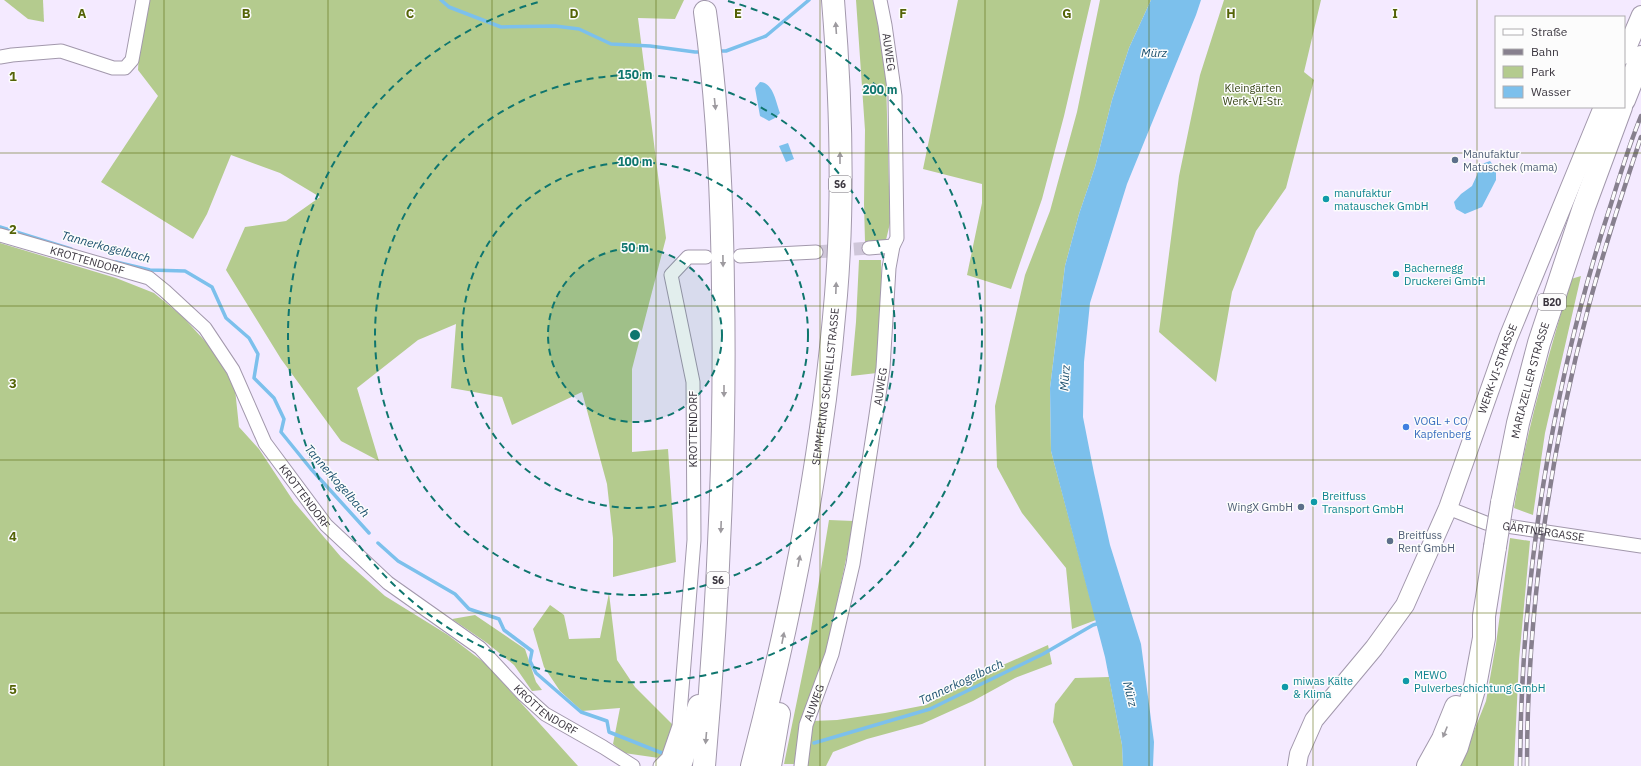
<svg xmlns="http://www.w3.org/2000/svg" width="1641" height="766" viewBox="0 0 1641 766" font-family="'IBM Plex Sans',sans-serif">
<style>
.green{fill:#b4cb8e}
.water{fill:#7cc0ec}
.lines{fill:none;stroke-linecap:round;stroke-linejoin:round}
.stream{stroke:#7cc0ec;stroke-width:3.5}
.street-tunnel{stroke:#cfc6d9;stroke-width:13;stroke-dasharray:13 6;stroke-linecap:butt}
.street-casing{stroke:#a298ac;stroke-width:15}
.secondary-casing{stroke:#a298ac;stroke-width:20}
.highway-casing{stroke:#a298ac;stroke-width:24}
.street{stroke:#fff;stroke-width:13}
.secondary{stroke:#fff;stroke-width:18}
.highway{stroke:#fff;stroke-width:22}
.rail-casing{stroke:#87808e;stroke-width:4.5}
.rail{stroke:#fcfcfc;stroke-width:3;stroke-dasharray:9;stroke-linecap:butt}
.highway-bridge-casing{stroke:#a298ac;stroke-width:24;stroke-linecap:butt}
.highway-bridge{stroke:#fff;stroke-width:22}
.oneway{fill:#9d9a9f}
.grid{fill:none;stroke:#546306;stroke-width:1;stroke-opacity:0.55}
.ring{fill:none;stroke:#0f766e;stroke-width:2;stroke-dasharray:7 5}
.service-dot{fill:#5c6f8a;stroke:#fcfcfc;stroke-width:1.5}
.culture-dot{fill:#0f9aa8;stroke:#fcfcfc;stroke-width:1.5}
.shop-dot{fill:#3f7fe0;stroke:#fcfcfc;stroke-width:1.5}
.labels{text-anchor:middle;stroke-width:3;stroke-linejoin:round;paint-order:stroke}
.shield{fill:#fcfcfc;stroke:#757178;stroke-width:1}
.shield-label{font-size:10px;font-weight:bold;fill:#3b363f}
.street-label{font-size:11px;fill:#3b363f;stroke:#fcfcfc}
.park-label{font-size:11px;fill:#354414;stroke:#fcfcfc}
.service-label{font-size:11px;fill:#4e5e75;stroke:#fcfcfc;text-anchor:start}
.culture-label{font-size:11px;fill:#0d838f;stroke:#fcfcfc;text-anchor:start}
.shop-label{font-size:11px;fill:#366cbe;stroke:#fcfcfc;text-anchor:start}
.water-label{font-size:12px;font-style:italic;fill:#1b506e;stroke:#fcfcfc}
.grid-label{font-size:13px;text-anchor:middle;font-weight:bold;fill:#546306;stroke:#fcfcfc;stroke-width:3;stroke-linejoin:round;paint-order:stroke}
.centre{fill:#0f766e;stroke:#fcfcfc;stroke-width:2}
.ring-label{font-size:12px;text-anchor:middle;font-weight:bold;fill:#0f766e;stroke:#fcfcfc;stroke-width:3;stroke-linejoin:round;paint-order:stroke}
</style>
<rect width="100%" height="100%" fill="#f4eaff"/>
<g class="green">
<polygon points="4,0 43,0 44,22 28,19"/>
<polygon points="147,0 684,0 675,19 638,18 666,238 632,369 632,452 668,449 676,562 613,577 613,538 607,484 582,392 512,425 502,397 451,388 456,324 418,340 357,388 379,461 341,441 281,359 226,270 245,227 286,221 320,197 280,173 231,155 207,214 193,239 101,182 158,96 138,70 140,33"/>
<polygon points="856,0 874,0 886,79 890,223 886,240 865,242 864,204 865,130"/>
<polygon points="958,0 1091,0 1064,116 1042,199 1011,289 967,275 982,203 982,184 923,169"/>
<polygon points="1100,0 1151,0 1129,48 1112,100 1095,167 1079,214 1065,266 1050,388 1051,451 1096,620 1072,629 1066,568 1022,513 997,467 995,406 1025,275 1050,211 1077,112"/>
<polygon points="1224,0 1321,0 1304,72 1314,80 1286,188 1256,231 1232,292 1216,382 1159,332 1179,176 1200,75"/>
<polygon points="0,243 116,278 154,293 182,316 216,353 235,389 239,427 259,449 294,502 341,557 385,596 448,635 486,664 578,766 0,766"/>
<polygon points="859,260 881,260 882,307 877,373 851,376 856,322"/>
<path d="M1581,276L1545,433L1533,515L1514,508C1526,430 1549,355 1571,279Z"/>
<polygon points="829,520 854,521 828,646 796,764 784,764 809,642"/>
<polygon points="1510,538 1530,541 1519,660 1514,766 1460,766 1486,701 1496,644"/>
<polygon points="609,593 617,660 635,687 673,725 665,752 659,758 624,753 613,744 620,708 582,711 560,691 544,667 533,629 550,605 564,615 569,639 600,638"/>
<polygon points="475,615 525,649 536,682 542,690 532,691 514,665 487,643 452,619"/>
<polygon points="1048,645 1052,664 1015,678 973,701 922,724 867,739 833,752 826,766 807,766 812,721 837,720 885,713 926,705 978,676"/>
<polygon points="1109,677 1122,745 1123,766 1073,766 1053,722 1055,704 1075,678"/>
</g>
<g class="water">
<polygon points="1151,0 1201,0 1196,15 1127,184 1090,303 1084,362 1083,417 1094,473 1110,545 1141,644 1154,742 1153,766 1123,766 1122,745 1105,657 1051,451 1050,388 1065,266 1079,214 1095,167 1112,100 1129,48"/>
<path d="M760,82C773,82 776,102 780,113L775,118L769,121L760,116L755,88Z"/>
<polygon points="788,143 794,159 786,162 779,146"/>
<polygon points="1490,161 1496,169 1496,180 1482,207 1465,214 1456,209 1454,202 1461,194 1472,186 1477,175 1479,165"/>
</g>
<g class="lines">
<g class="stream">
<polyline points="441,0 449,7 501,27 555,26 579,29 611,44 650,46 695,52 704,52"/>
<polyline points="718,51 726,51 766,36 809,0"/>
<polyline points="0,227 71,249"/>
<polyline points="116,262 150,270 185,271 212,287 226,318 249,338 258,354 254,378 274,398 284,419 281,432 311,469 369,533"/>
<polyline points="378,543 398,561 455,594 469,609 499,619 504,630 532,651 530,661 536,673 581,712 607,721 609,732 662,753"/>
<polyline points="814,743 930,709 1043,654 1093,625 1100,623"/>
</g>
<polyline class="street-tunnel" points="816,252 869,248"/>
<g class="street-casing">
<g id="street">
<polyline points="0,57 12,55 61,51 113,68 125,68 132,60 143,0"/>
<path id="s1" d="M0,235L149,278L165,291L205,328L233,370L265,443L326,525L388,583L480,648L524,695L545,714L603,747L633,766"/>
<polyline points="869,248 893,246"/>
<polyline points="740,256 816,252"/>
<path id="s2" d="M1448,508L1486,523L1641,546"/>
<polyline points="660,766 668,758 679,726 694,540 693,382 671,275 688,257 706,257"/>
<path id="s3" d="M801,766L806,725L832,654L853,564L875,422L883,368L889,268L893,246L897,238L895,96L885,25L880,0"/>
</g>
</g>
<g class="secondary-casing">
<g id="secondary">
<polyline points="1624,55 1641,15"/>
<path id="s4" d="M1297,766L1299,754L1314,720L1374,648L1405,605L1448,508L1508,338L1603,107"/>
</g>
</g>
<g class="highway-casing">
<g id="highway">
<polyline points="1624,100 1641,57"/>
<path id="s5" d="M1502,503L1518,423L1539,343L1584,207L1621,107"/>
<polyline points="680,766 699,706"/>
<path d="M704,766C718,607 726,448 723,288C722,196 718,103 705,12"/>
<path id="s6" d="M752,766C792,612 823,454 836,295C844,198 841,98 833,0"/>
<polyline points="770,766 779,714"/>
<polyline points="1428,766 1443,739 1456,707"/>
<polyline points="1448,766 1457,747 1475,686 1484,638 1484,616 1495,547"/>
</g>
</g>
<use href="#street" class="street"/>
<use href="#secondary" class="secondary"/>
<use href="#highway" class="highway"/>
<g class="rail-casing">
<g id="rail">
<path d="M1520,766C1521,577 1552,384 1611,204C1620,175 1629,145 1641,116"/>
<path d="M1527,766C1527,615 1549,455 1588,309C1603,251 1622,194 1641,137"/>
</g>
</g>
<use href="#rail" class="rail"/>
<g class="highway-bridge-casing">
<polyline id="highway-bridge" points="1495,547 1502,503"/>
</g>
<use href="#highway-bridge" class="highway-bridge"/>
</g>
<defs><path id="oneway-solid" d="M-6-.8H1V-3.2L6.5 0L1 3.2V.8H-6Z"/></defs>
<g class="oneway">
<use href="#oneway-solid" transform="translate(836 28) rotate(-94)"/>
<use href="#oneway-solid" transform="translate(715 104) rotate(84)"/>
<use href="#oneway-solid" transform="translate(840 158) rotate(-90)"/>
<use href="#oneway-solid" transform="translate(723 261) rotate(89)"/>
<use href="#oneway-solid" transform="translate(836 288) rotate(-88)"/>
<use href="#oneway-solid" transform="translate(724 391) rotate(90)"/>
<use href="#oneway-solid" transform="translate(721 527) rotate(92)"/>
<use href="#oneway-solid" transform="translate(799 561) rotate(-79)"/>
<use href="#oneway-solid" transform="translate(783 638) rotate(-79)"/>
<use href="#oneway-solid" transform="translate(1445 732) rotate(112)"/>
<use href="#oneway-solid" transform="translate(706 738) rotate(95)"/>
</g>
<path class="grid" d="M164,0V766M328,0V766M492,0V766M656,0V766M820,0V766M985,0V766M1149,0V766M1313,0V766M1477,0V766M0,153H1641M0,306H1641M0,460H1641M0,613H1641"/>
<circle cx="635" cy="335" r="87" fill="#0f766e" fill-opacity=".12"/>
<g class="ring">
<circle cx="635" cy="335" r="87"/>
<circle cx="635" cy="335" r="173"/>
<circle cx="635" cy="335" r="260"/>
<path d="M728 1A347 347 0 1 1 542 1"/>
</g>
<g class="service-dot">
<circle cx="1455" cy="160" r="4"/>
<circle cx="1301" cy="507" r="4"/>
<circle cx="1390" cy="541" r="4"/>
</g>
<g class="culture-dot">
<circle cx="1326" cy="199" r="4"/>
<circle cx="1396" cy="274" r="4"/>
<circle cx="1314" cy="502" r="4"/>
<circle cx="1406" cy="681" r="4"/>
<circle cx="1285" cy="687" r="4"/>
</g>
<circle class="shop-dot" cx="1406" cy="427" r="4"/>
<g class="labels">
<g class="shield">
<rect x="829" y="176" width="22" height="16" rx="3"/>
<rect x="1538" y="294" width="28" height="16" rx="3"/>
<rect x="707" y="572" width="22" height="16" rx="3"/>
</g>
<g class="shield-label">
<text x="840" y="188">S6</text>
<text x="1552" y="306">B20</text>
<text x="718" y="584">S6</text>
</g>
<g class="street-label">
<text transform="translate(889 52) rotate(82)" y="4">AUWEG</text>
<text dy="4" stroke="none"><textPath href="#s1" startOffset="91">KROTTENDORF</textPath></text>
<text dy="4" stroke="none"><textPath href="#s4" startOffset="450">WERK-VI-STRASSE</textPath></text>
<text dy="4" stroke="none"><textPath href="#s5" startOffset="126">MARIAZELLER STRASSE</textPath></text>
<text dy="4" stroke="none"><textPath href="#s6" startOffset="387">SEMMERING SCHNELLSTRASSE</textPath></text>
<text dy="4" stroke="none"><textPath href="#s3" startOffset="389">AUWEG</textPath></text>
<text transform="translate(693 429) rotate(-90)" y="4">KROTTENDORF</text>
<text dy="4" stroke="none"><textPath href="#s1" startOffset="427">KROTTENDORF</textPath></text>
<text dy="4" stroke="none"><textPath href="#s2" startOffset="99">GÄRTNERGASSE</textPath></text>
<text dy="4" stroke="none"><textPath href="#s3" startOffset="65">AUWEG</textPath></text>
<text dy="4" stroke="none"><textPath href="#s1" startOffset="751">KROTTENDORF</textPath></text>
</g>
<g class="park-label">
<text x="1253" y="92">Kleingärten<tspan x="1253" dy="13">Werk-VI-Str.</tspan></text>
</g>
<g class="service-label">
<text x="1463" y="158">Manufaktur<tspan x="1463" dy="13">Matuschek (mama)</tspan></text>
<text x="1293" y="511" text-anchor="end">WingX GmbH</text>
<text x="1398" y="539">Breitfuss<tspan x="1398" dy="13">Rent GmbH</tspan></text>
</g>
<g class="culture-label">
<text x="1334" y="197">manufaktur<tspan x="1334" dy="13">matauschek GmbH</tspan></text>
<text x="1404" y="272">Bachernegg<tspan x="1404" dy="13">Druckerei GmbH</tspan></text>
<text x="1322" y="500">Breitfuss<tspan x="1322" dy="13">Transport GmbH</tspan></text>
<text x="1414" y="679">MEWO<tspan x="1414" dy="13">Pulverbeschichtung GmbH</tspan></text>
<text x="1293" y="685">miwas Kälte<tspan x="1293" dy="13">&amp; Klima</tspan></text>
</g>
<g class="shop-label">
<text x="1414" y="425">VOGL + CO<tspan x="1414" dy="13">Kapfenberg</tspan></text>
</g>
<g class="water-label">
<text x="1154" y="57">Mürz</text>
<text transform="translate(106 247) rotate(15)" y="4">Tannerkogelbach</text>
<text transform="translate(1065 378) rotate(-87)" y="4">Mürz</text>
<text transform="translate(337 481) rotate(49)" y="4">Tannerkogelbach</text>
<text transform="translate(961 682) rotate(-25)" y="4">Tannerkogelbach</text>
<text transform="translate(1130 694) rotate(76)" y="4">Mürz</text>
</g>
</g>
<g class="grid-label">
<text x="82" y="18">A</text>
<text x="246" y="18">B</text>
<text x="410" y="18">C</text>
<text x="574" y="18">D</text>
<text x="738" y="18">E</text>
<text x="903" y="18">F</text>
<text x="1067" y="18">G</text>
<text x="1231" y="18">H</text>
<text x="1395" y="18">I</text>
<text x="13" y="81">1</text>
<text x="13" y="234">2</text>
<text x="13" y="388">3</text>
<text x="13" y="541">4</text>
<text x="13" y="694">5</text>
</g>
<circle cx="635" cy="335" r="6" class="centre"/>
<g class="ring-label">
<text x="635" y="79">150 m</text>
<text x="880" y="94">200 m</text>
<text x="635" y="166">100 m</text>
<text x="635" y="252">50 m</text>
</g>
<rect x="1495" y="16" width="130" height="92" fill="#fcfcfc" stroke="#afadb0"/>
<rect x="1503" y="29" width="20" height="6" fill="#ffffff" stroke="#afadb0"/>
<text x="1531" y="36" font-size="12" fill="#3b363f">Straße</text>
<rect x="1503" y="49" width="20" height="6" fill="#87808e" stroke="#afadb0"/>
<text x="1531" y="56" font-size="12" fill="#3b363f">Bahn</text>
<rect x="1503" y="66" width="20" height="12" fill="#b4cb8e" stroke="#afadb0"/>
<text x="1531" y="76" font-size="12" fill="#3b363f">Park</text>
<rect x="1503" y="86" width="20" height="12" fill="#7cc0ec" stroke="#afadb0"/>
<text x="1531" y="96" font-size="12" fill="#3b363f">Wasser</text>
</svg>
